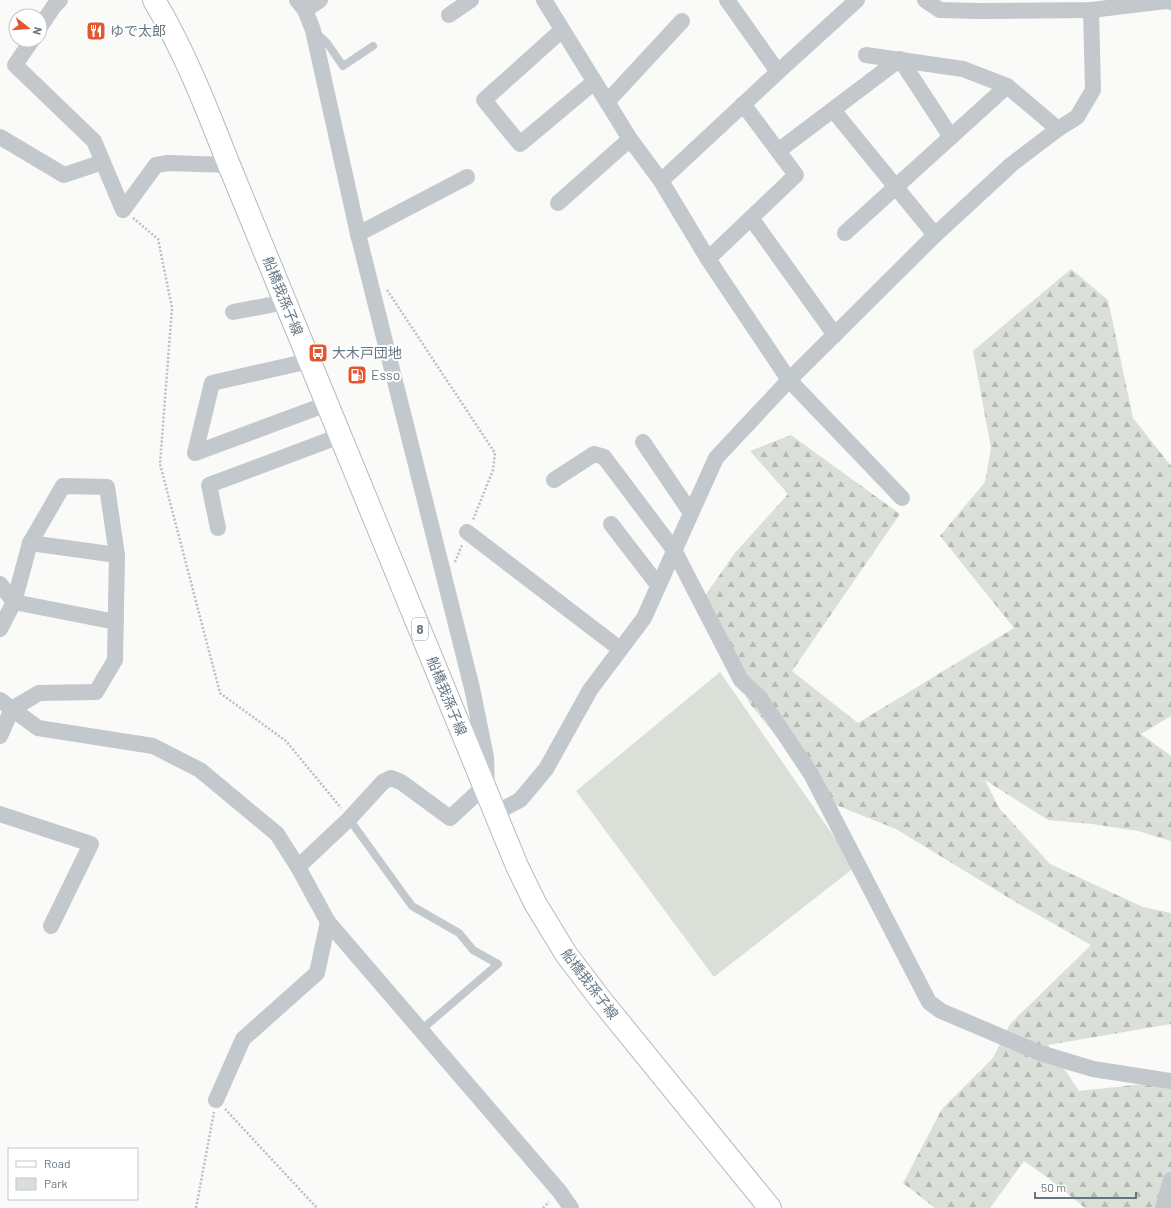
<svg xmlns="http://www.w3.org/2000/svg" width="1171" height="1208" viewBox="0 0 1171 1208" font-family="Barlow,'Noto Sans JP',sans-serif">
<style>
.green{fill:#dadfd7}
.forest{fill:url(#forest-firs)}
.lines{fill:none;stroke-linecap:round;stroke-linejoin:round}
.primary-casing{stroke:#b5babe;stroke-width:24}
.path{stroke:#bbbfc2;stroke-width:2.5;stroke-dasharray:2 2;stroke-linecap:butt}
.service{stroke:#c3c8cc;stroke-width:8}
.minor{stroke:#c3c8cc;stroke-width:16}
.primary{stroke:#fff;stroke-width:22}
.labels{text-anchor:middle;stroke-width:4;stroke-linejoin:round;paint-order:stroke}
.shield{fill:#fff;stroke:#939fa8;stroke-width:1}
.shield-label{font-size:13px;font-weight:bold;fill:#657683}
.poi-label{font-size:14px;fill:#657683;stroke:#fff;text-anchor:start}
.street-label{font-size:14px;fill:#657683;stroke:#fff}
</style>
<defs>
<pattern id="forest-firs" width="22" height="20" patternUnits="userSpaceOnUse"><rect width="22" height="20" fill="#dadfd7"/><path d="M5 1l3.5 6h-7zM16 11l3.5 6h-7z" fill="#b4b9b4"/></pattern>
</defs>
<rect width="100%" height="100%" fill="#fafaf8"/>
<polygon class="green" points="720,672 855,867 714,977 576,791"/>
<polygon class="forest" points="1071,269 1108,300 1133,418 1171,466 1171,716 1141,734 1171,756 1171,841 1138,831 1092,824 1048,820 985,780 999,808 1050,864 1143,907 1171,913 1171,1024 1048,1045 1079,1091 1171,1081 1171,1202 1160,1208 1085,1208 1047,1177 1024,1161 990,1208 935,1208 903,1183 942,1109 993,1058 1010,1024 1091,945 1019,904 896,829 831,803 750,704 698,606 734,554 788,494 750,451 791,435 900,514 792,671 858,723 1014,628 940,536 985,482 991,448 973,351"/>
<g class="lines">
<g class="primary-casing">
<path id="primary" d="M154,0C185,52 207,109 229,165L517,866L535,903L566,954L601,1000L770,1208"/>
</g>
<g class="path">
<polyline points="133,218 158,239 172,308 160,464 220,693 286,741 341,808"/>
<polyline points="387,290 495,453 493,470 473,520"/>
<polyline points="455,562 462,545"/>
<polyline points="225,1109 317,1208"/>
<polyline points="196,1208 214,1112"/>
<polyline points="543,1208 549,1202"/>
</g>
<g class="service">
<polyline points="316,33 327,43 343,66 373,46"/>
<polyline points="349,819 412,906 459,933 473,950 498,964 421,1030"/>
</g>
<g class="minor">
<polyline points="297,0 305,10 313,30 358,234 472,688 486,757 487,792 476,794 450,818 401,782 391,778 383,782 349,819 298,867"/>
<polyline points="544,0 630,139 661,181 708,259 789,380 902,498"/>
<polyline points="727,0 778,72"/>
<polyline points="925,0 940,10 979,11 1091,10 1166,1 1171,2"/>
<polyline points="305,10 320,0"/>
<polyline points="449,15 471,0"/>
<polyline points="40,27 54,6 60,0"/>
<polyline points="562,30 484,100 520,144 594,82"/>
<polyline points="32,40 15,65 94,141 123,210 156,165 168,163 229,165"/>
<polyline points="866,55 963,69 1007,86 1058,129"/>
<polyline points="607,102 682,21"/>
<polyline points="833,110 935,235"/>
<polyline points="0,137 64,175 103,162"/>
<polyline points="778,151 900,59 951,137"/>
<polyline points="661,181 778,72 857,0"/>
<polyline points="558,203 630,139"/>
<polyline points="751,218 835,335"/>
<polyline points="845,233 1007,86"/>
<polyline points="358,234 467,177"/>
<polyline points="708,259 796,175 743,104"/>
<polyline points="233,312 286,302"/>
<polyline points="309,361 212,383 195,453 327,404"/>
<polyline points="643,442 691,513"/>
<polyline points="554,480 594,454 604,457 674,550 741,680 760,698 811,774 929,1002 941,1011 1040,1053 1093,1069 1171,1081"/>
<polyline points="611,524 658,585"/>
<polyline points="218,528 209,485 340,436"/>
<polyline points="467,532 620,649"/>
<polyline points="30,543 117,555"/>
<polyline points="0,584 14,602 116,622"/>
<polyline points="0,629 14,602 30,543 63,486 107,487 117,555 115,660 96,692 39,693 12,709 0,736"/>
<polyline points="0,700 38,728 153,746 200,770 277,834 298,867 328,922 560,1192 571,1208"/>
<polyline points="495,813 520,800 546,769 590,690 644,618 716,458 789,380 935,235 1012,164 1058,129 1077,117 1093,90 1091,10"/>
<polyline points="0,814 91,844 51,926"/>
<polyline points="216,1100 243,1039 317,973 328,922"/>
<polyline points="1163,1208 1171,1180"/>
</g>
<use href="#primary" class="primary"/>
</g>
<defs>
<g id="restaurant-square" transform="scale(1)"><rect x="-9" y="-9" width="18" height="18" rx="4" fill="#e4572e" stroke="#fff"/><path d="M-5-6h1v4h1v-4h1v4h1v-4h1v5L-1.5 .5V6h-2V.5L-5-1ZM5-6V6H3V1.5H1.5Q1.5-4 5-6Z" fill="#fff"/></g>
<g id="bus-square" transform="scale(1)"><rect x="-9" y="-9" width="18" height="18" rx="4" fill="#e4572e" stroke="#fff"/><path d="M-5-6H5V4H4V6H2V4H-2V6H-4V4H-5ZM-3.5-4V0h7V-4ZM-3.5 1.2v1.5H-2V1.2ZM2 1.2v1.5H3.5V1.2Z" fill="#fff"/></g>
<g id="fuel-square" transform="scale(1)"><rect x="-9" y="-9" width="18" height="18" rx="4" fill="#e4572e" stroke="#fff"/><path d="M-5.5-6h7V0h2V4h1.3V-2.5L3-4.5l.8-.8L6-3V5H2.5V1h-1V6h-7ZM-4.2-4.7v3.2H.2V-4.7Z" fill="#fff"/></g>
</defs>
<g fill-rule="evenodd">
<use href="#restaurant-square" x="96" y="31"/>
<use href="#bus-square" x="318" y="353"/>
<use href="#fuel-square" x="357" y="375"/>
</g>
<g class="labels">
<rect class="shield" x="412" y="618" width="16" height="22" rx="3"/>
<g class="shield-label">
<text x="420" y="634">8</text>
</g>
<g class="poi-label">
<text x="110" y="36">ゆで太郎</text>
<text x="332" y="358">大木戸団地</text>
<text x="371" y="380">Esso</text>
</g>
<g class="street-label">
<text transform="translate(283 296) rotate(68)" y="5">船橋我孫子線</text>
<text transform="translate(447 696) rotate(68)" y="5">船橋我孫子線</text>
<text transform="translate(590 984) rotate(53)" y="5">船橋我孫子線</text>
</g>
</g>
<rect x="8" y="1148" width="130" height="52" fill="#ffffff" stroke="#c1c8cd"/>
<rect x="16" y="1161" width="20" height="6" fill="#ffffff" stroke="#c1c8cd"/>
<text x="44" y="1168" font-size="12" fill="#657683">Road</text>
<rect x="16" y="1178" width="20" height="12" fill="#dadfd7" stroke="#c1c8cd"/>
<text x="44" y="1188" font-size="12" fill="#657683">Park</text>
<g transform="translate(28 28) rotate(107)"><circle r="19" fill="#ffffff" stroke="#c1c8cd"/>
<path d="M0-3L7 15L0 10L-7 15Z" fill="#e4572e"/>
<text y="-6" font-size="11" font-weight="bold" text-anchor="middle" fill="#657683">N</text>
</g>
<path d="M1035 1192v6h101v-6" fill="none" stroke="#657683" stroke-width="2"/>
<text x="1041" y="1192" font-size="12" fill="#657683" stroke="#ffffff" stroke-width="3" paint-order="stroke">50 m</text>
</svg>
